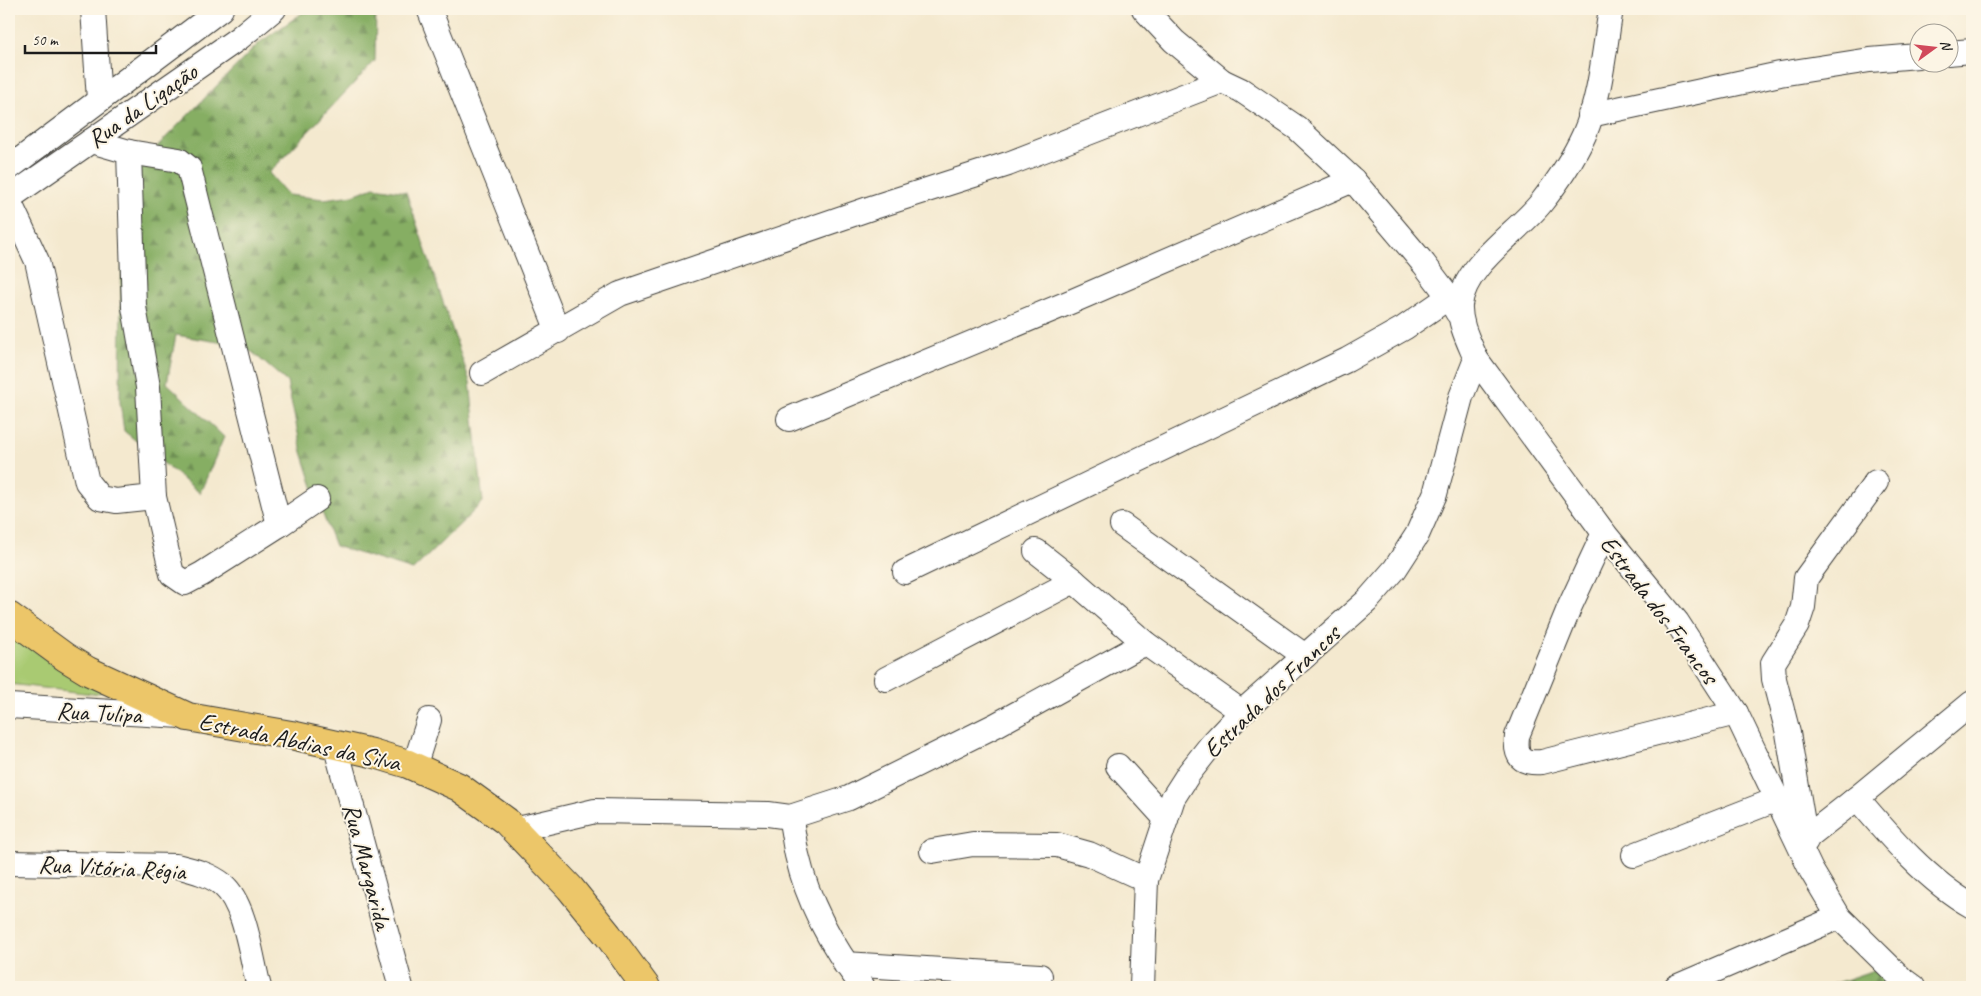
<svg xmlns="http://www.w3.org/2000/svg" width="1981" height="996" viewBox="0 0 1981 996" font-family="Caveat,sans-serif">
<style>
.forest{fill:url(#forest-firs);stroke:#516540}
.green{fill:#a9ca72;stroke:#627347}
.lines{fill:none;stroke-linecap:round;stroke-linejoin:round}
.minor-casing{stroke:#3c3b37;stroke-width:26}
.major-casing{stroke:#3c3b37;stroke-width:30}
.minor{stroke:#fff;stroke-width:24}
.major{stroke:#ecc669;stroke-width:28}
.labels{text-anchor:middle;stroke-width:4;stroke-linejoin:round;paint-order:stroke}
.street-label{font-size:25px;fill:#1c1c1c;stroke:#fcf5e5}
</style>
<defs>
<pattern id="forest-firs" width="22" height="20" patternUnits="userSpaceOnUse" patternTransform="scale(1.25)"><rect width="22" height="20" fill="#86ae64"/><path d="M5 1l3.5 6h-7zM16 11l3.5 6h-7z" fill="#6d8d52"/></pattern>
</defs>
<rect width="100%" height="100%" fill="#fcf5e5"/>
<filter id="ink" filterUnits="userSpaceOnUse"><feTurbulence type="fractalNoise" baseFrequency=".02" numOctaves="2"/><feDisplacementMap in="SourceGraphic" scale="10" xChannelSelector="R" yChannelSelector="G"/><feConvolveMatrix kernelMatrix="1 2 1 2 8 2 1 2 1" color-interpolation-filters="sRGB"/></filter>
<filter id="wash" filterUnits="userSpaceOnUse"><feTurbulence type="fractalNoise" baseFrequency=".0096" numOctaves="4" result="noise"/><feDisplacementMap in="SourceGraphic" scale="20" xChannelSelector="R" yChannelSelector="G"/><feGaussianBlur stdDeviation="1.12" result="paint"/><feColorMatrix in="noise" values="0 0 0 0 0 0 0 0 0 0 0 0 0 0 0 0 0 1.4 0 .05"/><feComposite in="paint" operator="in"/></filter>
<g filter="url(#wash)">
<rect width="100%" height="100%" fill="#f4e9cf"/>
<g class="forest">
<polygon points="308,9 376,9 375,61 269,173 288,195 324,199 353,195 374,187 406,192 470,382 483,502 413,570 335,546 317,499 302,452 287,382 252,352 218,342 176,335 167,383 224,437 200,493 124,431 120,402 121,284 128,176 259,43"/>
<polygon points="1877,969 1893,987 1824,987"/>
</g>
<path class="green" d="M9,628C41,655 59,674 100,686L101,692L93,694L9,684Z"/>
</g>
<g filter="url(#ink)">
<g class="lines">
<g class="minor-casing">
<g id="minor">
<polyline points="93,9 99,100"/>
<polyline points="429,9 558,331"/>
<polyline points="1144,9 1174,41 1222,81 1241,90 1297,128 1353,180 1424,264 1449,297 1457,312"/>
<polyline points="1948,53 1972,51"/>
<polyline points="1590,115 1780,74 1870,60 1918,56"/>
<polyline points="129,152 179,160 189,168 279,525 317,499"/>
<polyline points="9,168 221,9"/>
<polyline points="9,198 239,38 274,9"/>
<polyline points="9,201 37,261 87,482 100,498 116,501 154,497 148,387 134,307 129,152 91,141"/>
<polyline points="1476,359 1604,533 1677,622 1736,713 1811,870 1839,917 1902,979 1913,987"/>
<polyline points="482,373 620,294 871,208 1008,164 1222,81"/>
<polyline points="789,419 1075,300 1353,180"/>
<polyline points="154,497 172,574 185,583 202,574 279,525"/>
<polyline points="1122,525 1305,656"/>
<path d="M1604,533L1570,606L1517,736C1515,757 1521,764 1542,762L1736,713"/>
<polyline points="1036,551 1074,581 1145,643 1242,712"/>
<polyline points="905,572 1347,360 1404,328 1449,297"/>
<polyline points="886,679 1074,581"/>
<polyline points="9,706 182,716"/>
<polyline points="335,744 401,987"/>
<polyline points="1118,766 1166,819"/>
<polyline points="414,767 429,720"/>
<polyline points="1852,802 1972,703"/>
<path d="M790,817C793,829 794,842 797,855C808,903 833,948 863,987"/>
<polyline points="514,830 595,811 768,814 790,817 849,798 996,725 1145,643"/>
<path d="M1806,838L1857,798C1889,836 1929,882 1972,906"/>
<polyline points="1806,841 1788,733 1774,679 1773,663 1797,625 1803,607 1806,578 1876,482"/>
<polyline points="932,851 973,844 1057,845 1089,854 1146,880"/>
<polyline points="1634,855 1778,799"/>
<path d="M9,863L176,866C192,870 210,874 223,885C246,905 251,958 259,987"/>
<polyline points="845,964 1040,976"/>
<path d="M1142,987L1146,880L1173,798L1189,773L1211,745L1242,712L1367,601L1395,569L1417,535L1435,494L1461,397L1476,359C1469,342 1459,324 1460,305C1464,265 1517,233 1541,203C1556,184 1574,157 1584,135C1601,96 1604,50 1611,9"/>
<polyline points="1676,987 1839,917"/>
</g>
</g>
<g class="major-casing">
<polyline id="major" points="9,616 65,657 88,671 188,717 291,735 372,753 408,764 459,787 506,821 570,888 608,935 646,987"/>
</g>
<use href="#minor" class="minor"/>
<use href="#major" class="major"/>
</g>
</g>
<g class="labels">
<g class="street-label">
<text transform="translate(142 105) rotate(-35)" y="9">Rua da Ligação</text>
<text transform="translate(1660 609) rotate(53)" y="9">Estrada dos Francos</text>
<text transform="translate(1271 691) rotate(-44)" y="9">Estrada dos Francos</text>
<text transform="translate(99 712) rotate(3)" y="9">Rua Tulipa</text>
<text transform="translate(300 741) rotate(12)" y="9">Estrada Abdias da Silva</text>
<text transform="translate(368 866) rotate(75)" y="9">Rua Margarida</text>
<text transform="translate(112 867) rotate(3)" y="9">Rua Vitória Régia</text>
</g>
</g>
<rect width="1981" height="996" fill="none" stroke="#fcf5e5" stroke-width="30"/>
<g transform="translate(1934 48) rotate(75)"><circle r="24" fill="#fcf5e5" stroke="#a29e95"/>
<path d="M0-4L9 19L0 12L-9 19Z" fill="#d1495b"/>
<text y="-8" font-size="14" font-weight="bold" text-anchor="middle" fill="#1c1c1c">N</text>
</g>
<path d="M25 45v8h131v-8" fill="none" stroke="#1c1c1c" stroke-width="2.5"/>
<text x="32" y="45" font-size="15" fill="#1c1c1c" stroke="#fcf5e5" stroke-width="4" paint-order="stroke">50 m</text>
</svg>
